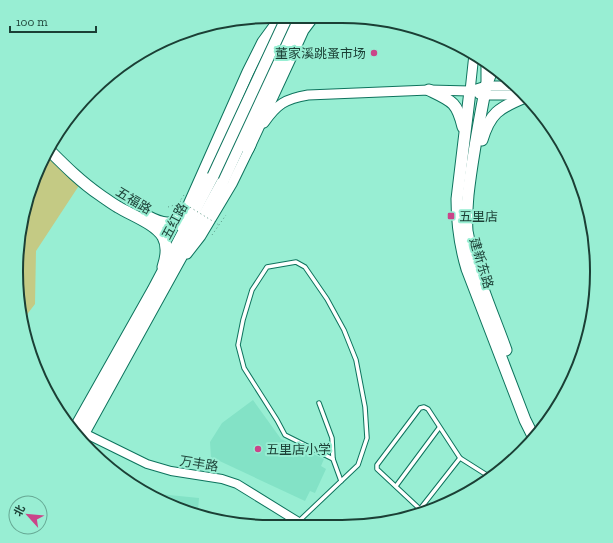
<svg xmlns="http://www.w3.org/2000/svg" width="613" height="543" viewBox="0 0 613 543" font-family="'Zilla Slab','Noto Sans SC',serif">
<style>
.built{fill:#83e2c6}
.green{fill:#c4ca84}
.lines{fill:none;stroke-linecap:round;stroke-linejoin:round}
.service-casing{stroke:#0d735d;stroke-width:5.5}
.tertiary-casing{stroke:#0d735d;stroke-width:10}
.secondary-casing{stroke:#0d735d;stroke-width:11}
.primary-casing{stroke:#0d735d;stroke-width:13}
.trunk-casing{stroke:#0d735d;stroke-width:13}
.path{stroke:#589583;stroke-width:1;stroke-dasharray:1 3;stroke-linecap:butt}
.service{stroke:#fff;stroke-width:3.5}
.tertiary{stroke:#fff;stroke-width:8}
.secondary{stroke:#fff;stroke-width:9}
.primary{stroke:#fff;stroke-width:11}
.trunk{stroke:#fff;stroke-width:11}
.trunk-bridge-casing{stroke:#0d735d;stroke-width:13;stroke-linecap:butt}
.path-bridge{stroke:#589583;stroke-width:1;stroke-dasharray:1 3;stroke-linecap:butt}
.trunk-bridge{stroke:#fff;stroke-width:11}
.poi-dot{fill:#ca4589;stroke:#98eed3;stroke-width:1.5}
.labels{text-anchor:middle;stroke-width:4;stroke-linejoin:round;paint-order:stroke}
.poi-label{font-size:13px;fill:#1b3f35;stroke:#98eed3;text-anchor:start}
.street-label{font-size:13px;fill:#1b3f35;stroke:#98eed3}
.rim{fill:none;stroke:#1b3f35;stroke-width:2}
</style>
<rect width="100%" height="100%" fill="#98eed3"/>
<g class="built">
<polygon points="253,400 281,439 324,459 321,466 326,469 315,493 310,491 305,501 211,457 210,442 222,423"/>
<polygon points="149,493 199,498 198,511 159,501"/>
</g>
<polygon class="green" points="47,154 80,184 36,251 35,304 22,321 17,288 21,222 36,174"/>
<g class="lines">
<g class="service-casing">
<g id="service">
<polyline points="319,403 332,438 333,459 341,481"/>
<polyline points="396,486 439,428"/>
<polyline points="420,509 460,458"/>
<polyline points="422,511 377,469 377,465 420,408 424,407 428,409 460,458 490,477"/>
<polyline points="299,521 358,465 367,438 365,407 356,360 344,330 327,299 305,267 296,262 267,267 252,290 243,320 238,345 244,368 277,420 285,435 333,459"/>
</g>
</g>
<g class="tertiary-casing">
<polyline id="tertiary" points="84,433 147,464 171,471 222,479 237,484 305,526"/>
</g>
<g class="secondary-casing">
<g id="secondary">
<polyline points="486,65 486,81"/>
<polyline points="470,91 474,54"/>
<polyline points="479,94 484,95 521,95"/>
<path d="M264,123C277,104 285,99 308,95L429,90L470,91L486,86H511"/>
<polyline points="187,254 201,236 232,184 251,145"/>
</g>
</g>
<g class="primary-casing">
<g id="primary">
<path d="M486,86C479,122 472,158 468,195C467,207 466,219 467,231C474,272 492,311 506,350"/>
<path d="M429,90C452,101 457,102 463,127"/>
<path d="M470,91L457,199C457,223 460,246 467,269L525,420L532,434"/>
<path d="M482,140C490,113 499,108 523,98"/>
<path d="M49,150C65,166 81,182 100,195C106,199 111,203 118,207C131,215 156,224 163,237C168,246 166,258 163,267"/>
<path d="M147,216C162,224 174,228 185,211"/>
</g>
</g>
<g class="trunk-casing">
<g id="trunk">
<polyline points="486,86 492,70"/>
<polyline points="248,149 293,52 303,30 312,18"/>
<polyline points="180,225 248,72 263,42 282,16"/>
<polyline points="73,432 153,290 213,176"/>
<polyline points="80,440 223,181 299,17"/>
</g>
</g>
<g class="path">
<polyline points="168,207 178,204 184,195"/>
<polyline points="212,235 226,215"/>
</g>
<use href="#service" class="service"/>
<use href="#tertiary" class="tertiary"/>
<use href="#secondary" class="secondary"/>
<use href="#primary" class="primary"/>
<use href="#trunk" class="trunk"/>
<g class="trunk-bridge-casing">
<polyline id="trunk-bridge" points="213,176 287,17"/>
</g>
<polyline class="path-bridge" points="180,201 219,225"/>
<use href="#trunk-bridge" class="trunk-bridge"/>
</g>
<g class="poi-dot">
<circle cx="374" cy="53" r="4"/>
<rect x="447" y="212" width="8" height="8" rx="2"/>
<circle cx="258" cy="449" r="4"/>
</g>
<g class="labels">
<g class="poi-label">
<text x="366" y="58" text-anchor="end">董家溪跳蚤市场</text>
<text x="459" y="221">五里店</text>
<text x="266" y="454">五里店小学</text>
</g>
<g class="street-label">
<text transform="translate(134 200) rotate(31)" y="5">五福路</text>
<text transform="translate(174 221) rotate(-62)" y="5">五红路</text>
<text transform="translate(482 263) rotate(73)" y="5">建新东路</text>
<text transform="translate(199 463) rotate(9)" y="5">万丰路</text>
</g>
</g>
<path d="M0 0H613V543H0ZM271 23H342A248 248 0 0 1 590 271V272A248 248 0 0 1 342 520H271A248 248 0 0 1 23 272V271A248 248 0 0 1 271 23Z" fill="#98eed3" fill-rule="evenodd"/>
<path class="rim" d="M271 23H342A248 248 0 0 1 590 271V272A248 248 0 0 1 342 520H271A248 248 0 0 1 23 272V271A248 248 0 0 1 271 23Z"/>
<g transform="translate(28 515) rotate(297)"><circle r="19" fill="#98eed3" stroke="#66a894"/>
<path d="M0-3L7 15L0 10L-7 15Z" fill="#ca4589"/>
<text y="-6" font-size="11" font-weight="bold" text-anchor="middle" fill="#1b3f35">北</text>
</g>
<path d="M10 26v6h86v-6" fill="none" stroke="#1b3f35" stroke-width="2"/>
<text x="16" y="26" font-size="12" fill="#1b3f35" stroke="#98eed3" stroke-width="3" paint-order="stroke">100 m</text>
</svg>
